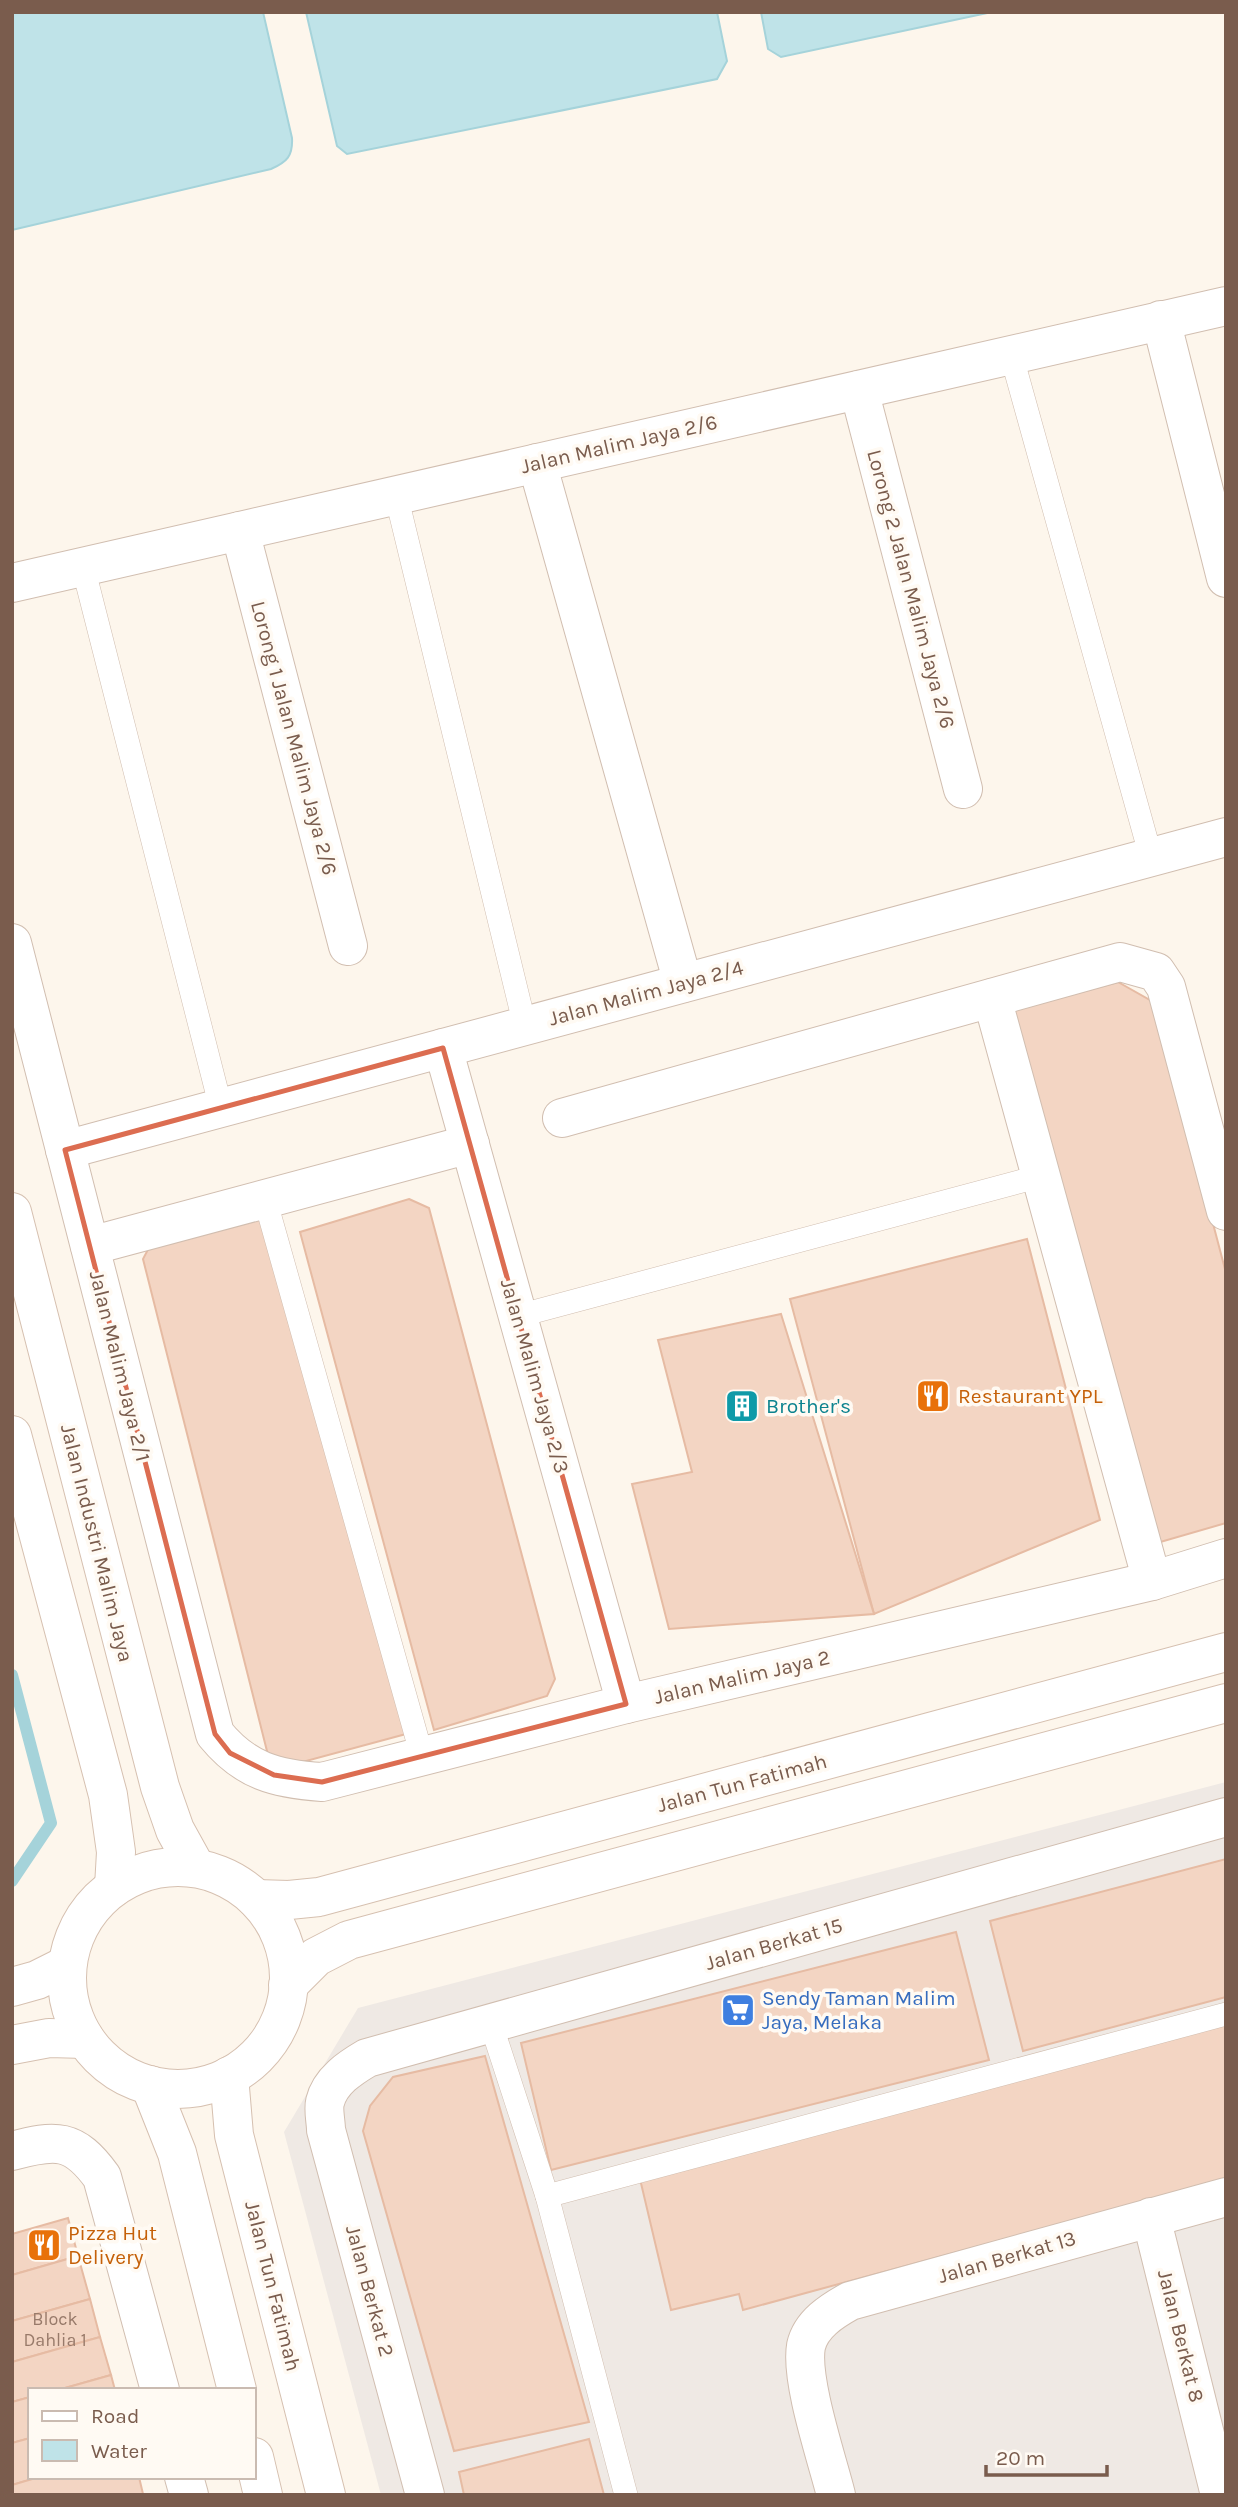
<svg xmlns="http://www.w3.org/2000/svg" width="1238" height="2507" viewBox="0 0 1238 2507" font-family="Karla,sans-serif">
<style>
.industrial{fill:#efe9e4}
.water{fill:#bfe3e8;stroke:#a5d3da;stroke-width:2}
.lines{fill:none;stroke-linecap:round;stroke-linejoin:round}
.stream{stroke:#a5d3da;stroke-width:12}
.building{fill:#f3d5c3;stroke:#e6bba3;stroke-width:2}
.service-casing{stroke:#d1beb0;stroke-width:24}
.minor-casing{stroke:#d1beb0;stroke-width:40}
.secondary-casing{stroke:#d6c0b0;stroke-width:40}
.service{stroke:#fff;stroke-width:23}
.minor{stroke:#fff;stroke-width:38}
.secondary{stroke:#fff;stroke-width:38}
.marked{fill:none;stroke:#dc6d51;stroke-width:5;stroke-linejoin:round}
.labels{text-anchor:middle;stroke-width:7;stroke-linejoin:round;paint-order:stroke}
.number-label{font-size:18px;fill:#987a6a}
.street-label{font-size:21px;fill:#7a5c4d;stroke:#fffaf3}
.food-label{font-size:21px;fill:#c56008;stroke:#fffaf3;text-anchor:start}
.culture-label{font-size:21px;fill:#0d838f;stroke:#fffaf3;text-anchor:start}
.shop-label{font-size:21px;fill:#366cbe;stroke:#fffaf3;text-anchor:start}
</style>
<rect width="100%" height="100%" fill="#fdf6ec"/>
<polygon class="industrial" points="1226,1782 1226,2495 381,2495 284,2132 358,2008"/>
<g class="water">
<path d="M12,12H263L292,138C293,156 287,162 271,169L12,230Z"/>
<polygon points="306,12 717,12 727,61 717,79 347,154 337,146"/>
<polygon points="761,12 992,12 781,57 768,49"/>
</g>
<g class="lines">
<polyline class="stream" points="12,1675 51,1823 12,1881"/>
</g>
<g class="building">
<polygon points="1118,982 1155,1003 1226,1273 1226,1523 1150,1545 1011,1011"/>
<polygon points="409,1199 429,1208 555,1679 547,1696 434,1730 300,1232"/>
<polygon points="266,1212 406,1734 284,1767 269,1759 143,1259 155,1236"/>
<polygon points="1027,1239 1100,1520 874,1614 790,1299"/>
<polygon points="781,1314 874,1614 669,1629 632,1484 692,1472 658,1340"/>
<polygon points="1226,1859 1226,1997 1023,2051 990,1921"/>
<polygon points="956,1932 989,2060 551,2170 521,2043"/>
<polygon points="1226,2019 1226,2179 743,2310 739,2294 671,2310 640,2179"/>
<polygon points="485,2056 589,2422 454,2451 363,2131 370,2106 393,2077"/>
<polygon points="68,2218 78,2256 12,2275 12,2234"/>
<polygon points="78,2256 90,2299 12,2321 12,2275"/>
<polygon points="90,2299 100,2337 12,2362 12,2321"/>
<polygon points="100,2337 111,2375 58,2390 30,2390 30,2397 12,2402 12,2362"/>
<polygon points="111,2375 115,2390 58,2390"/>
<polygon points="30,2397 30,2438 12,2443 12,2402"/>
<polygon points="30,2438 30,2477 39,2477 12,2485 12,2443"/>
<polygon points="589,2439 604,2495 464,2495 459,2472"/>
<polygon points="39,2477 139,2477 143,2494 12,2495 12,2485"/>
</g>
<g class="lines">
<g class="service-casing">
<g id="service">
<polyline points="1011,354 1151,857"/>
<polyline points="396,495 525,1026"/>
<polyline points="83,567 221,1108"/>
<polyline points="265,1199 422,1756"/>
<polyline points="518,1316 1041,1176"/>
<polyline points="491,2024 547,2196 626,2495"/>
<polyline points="547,2196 1226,2014"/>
</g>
</g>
<g class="minor-casing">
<g id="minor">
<polyline points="1161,320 1226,578"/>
<polyline points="859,390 963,789"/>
<polyline points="537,463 683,983"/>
<polyline points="240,531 348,946"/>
<polyline points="12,583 1226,306"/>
<path d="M12,943L215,1734C245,1771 276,1779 322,1782L626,1704L1152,1581L1226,1558"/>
<polyline points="992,998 1152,1581"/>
<polyline points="443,1048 626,1704"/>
<polyline points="562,1118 1120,962 1156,972 1166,987 1226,1211"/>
<polyline points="65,1150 1226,837"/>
<polyline points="90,1246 470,1144"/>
<path d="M12,2151C56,2139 74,2138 102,2177L160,2390"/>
<polyline points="1151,2217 1220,2495"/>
<polyline points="184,2477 189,2495"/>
<path d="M425,2495L326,2130C326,2122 323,2110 325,2102C330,2081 350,2068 367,2058L1226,1817"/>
<path d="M836,2495C827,2459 800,2380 806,2346C811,2324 832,2311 850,2301L1226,2197"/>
</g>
</g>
<g class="secondary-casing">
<g id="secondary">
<polyline points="12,1212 160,1787 175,1830 196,1868"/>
<polyline points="12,1435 108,1795 116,1852 114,1887"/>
<circle cx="178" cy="1978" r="111"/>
<polyline points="256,1899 289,1900 319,1897 1226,1652"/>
<polyline points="288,1985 316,1957 349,1940 1226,1703"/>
<polyline points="12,1987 37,1980 67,1965"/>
<polyline points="12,2045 49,2038 85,2039"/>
<polyline points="229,2076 234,2135 326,2495"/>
<polyline points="150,2085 177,2153 237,2390"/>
<polyline points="254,2457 263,2495"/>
</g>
</g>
<use href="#service" class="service"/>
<use href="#minor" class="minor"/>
<use href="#secondary" class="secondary"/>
</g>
<path class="marked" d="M443,1048L626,1704L322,1782L274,1775L230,1753L215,1734L65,1150Z"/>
<defs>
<g id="restaurant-square" transform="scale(1.75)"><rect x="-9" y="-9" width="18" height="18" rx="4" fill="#e8710a" stroke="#fffaf3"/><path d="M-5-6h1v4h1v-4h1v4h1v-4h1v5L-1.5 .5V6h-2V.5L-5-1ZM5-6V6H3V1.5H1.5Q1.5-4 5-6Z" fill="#fff"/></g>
<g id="building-square" transform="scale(1.75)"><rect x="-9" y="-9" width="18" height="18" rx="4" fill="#0f9aa8" stroke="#fffaf3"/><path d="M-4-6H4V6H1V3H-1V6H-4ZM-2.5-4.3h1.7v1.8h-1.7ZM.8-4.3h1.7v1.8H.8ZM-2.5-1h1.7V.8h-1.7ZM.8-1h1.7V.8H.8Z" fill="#fff"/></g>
<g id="supermarket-square" transform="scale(1.75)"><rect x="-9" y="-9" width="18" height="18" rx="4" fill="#3f7fe0" stroke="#fffaf3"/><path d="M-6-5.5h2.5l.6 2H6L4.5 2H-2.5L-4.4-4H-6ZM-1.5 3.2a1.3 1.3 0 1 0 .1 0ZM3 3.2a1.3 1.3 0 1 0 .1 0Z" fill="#fff"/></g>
</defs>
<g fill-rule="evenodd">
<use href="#restaurant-square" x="933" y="1396"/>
<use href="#building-square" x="742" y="1406"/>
<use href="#supermarket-square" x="738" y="2010"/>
<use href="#restaurant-square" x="44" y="2245"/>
</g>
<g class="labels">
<g class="number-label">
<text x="55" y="2325">Block<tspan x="55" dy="21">Dahlia 1</tspan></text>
</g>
<g class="street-label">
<text transform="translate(619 444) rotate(-13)" y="7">Jalan Malim Jaya 2/6</text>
<text transform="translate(911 589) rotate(75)" y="7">Lorong 2 Jalan Malim Jaya 2/6</text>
<text transform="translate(294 738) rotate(75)" y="7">Lorong 1 Jalan Malim Jaya 2/6</text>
<text transform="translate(646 993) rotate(-15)" y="7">Jalan Malim Jaya 2/4</text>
<text transform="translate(120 1366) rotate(76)" y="7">Jalan Malim Jaya 2/1</text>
<text transform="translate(535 1376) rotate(74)" y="7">Jalan Malim Jaya 2/3</text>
<text transform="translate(97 1543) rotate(76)" y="7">Jalan Industri Malim Jaya</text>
<text transform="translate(742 1677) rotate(-13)" y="7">Jalan Malim Jaya 2</text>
<text transform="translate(742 1783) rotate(-15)" y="7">Jalan Tun Fatimah</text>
<text transform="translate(774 1944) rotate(-16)" y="7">Jalan Berkat 15</text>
<text transform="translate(1007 2257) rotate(-16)" y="7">Jalan Berkat 13</text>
<text transform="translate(273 2286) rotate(76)" y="7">Jalan Tun Fatimah</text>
<text transform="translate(370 2291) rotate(75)" y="7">Jalan Berkat 2</text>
<text transform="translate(1181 2336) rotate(76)" y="7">Jalan Berkat 8</text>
</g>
<g class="food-label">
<text x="958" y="1403">Restaurant YPL</text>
<text x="68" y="2240">Pizza Hut<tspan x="68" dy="24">Delivery</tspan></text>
</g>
<g class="culture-label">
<text x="766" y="1413">Brother's</text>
</g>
<g class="shop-label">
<text x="762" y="2005">Sendy Taman Malim<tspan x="762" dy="24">Jaya, Melaka</tspan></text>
</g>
</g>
<rect width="1238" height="2507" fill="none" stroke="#7a5c4d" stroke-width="28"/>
<rect x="28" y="2388" width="228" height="91" fill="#fffaf3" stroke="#cabbb1" stroke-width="2"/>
<rect x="42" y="2411" width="35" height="10" fill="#ffffff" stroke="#cabbb1" stroke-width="2"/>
<text x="91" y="2423" font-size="21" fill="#7a5c4d">Road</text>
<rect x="42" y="2440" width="35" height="21" fill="#bfe3e8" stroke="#cabbb1" stroke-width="2"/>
<text x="91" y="2458" font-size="21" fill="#7a5c4d">Water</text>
<path d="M986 2465v10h121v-10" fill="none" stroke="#7a5c4d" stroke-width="3.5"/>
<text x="996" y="2465" font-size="21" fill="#7a5c4d" stroke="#fffaf3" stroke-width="5" paint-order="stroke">20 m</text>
</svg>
